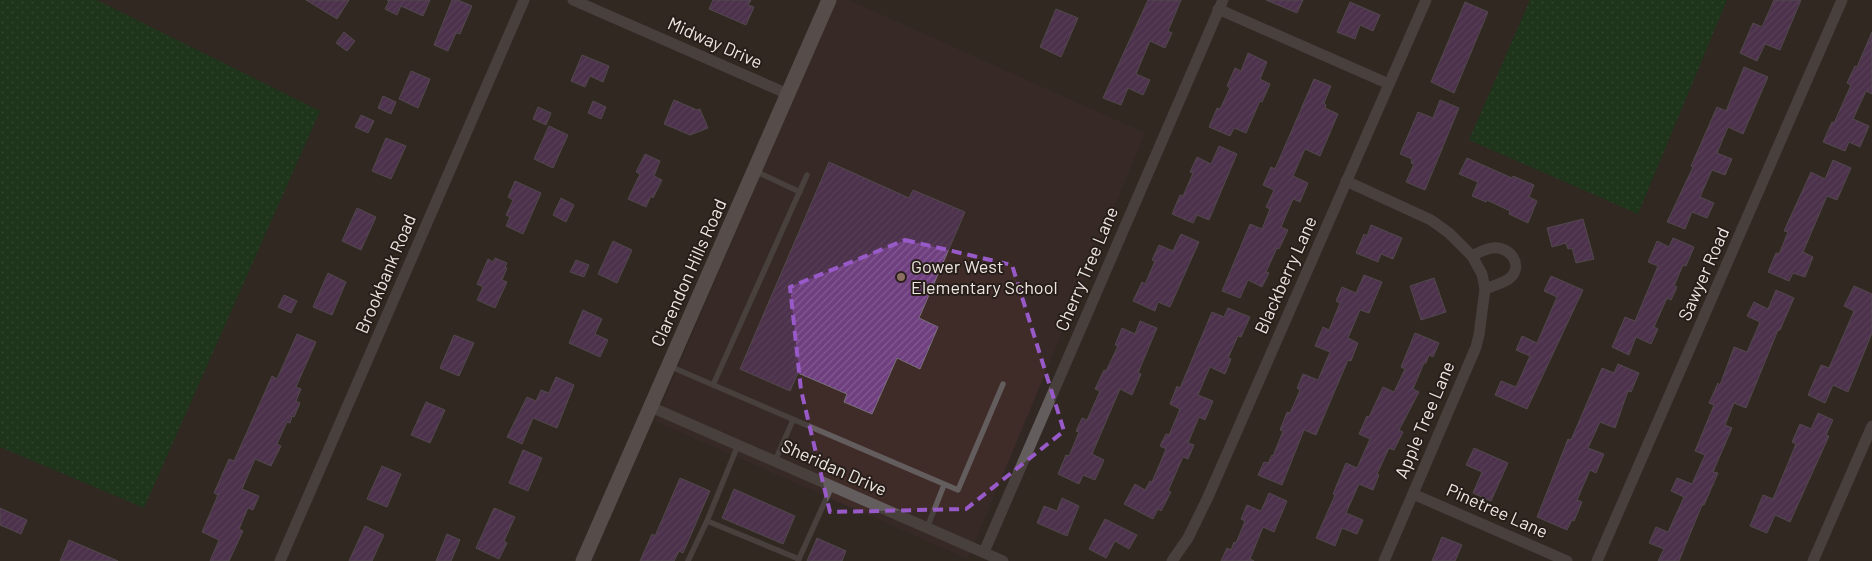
<svg xmlns="http://www.w3.org/2000/svg" width="1872" height="561" viewBox="0 0 1872 561" font-family="Barlow,sans-serif">
<style>
.education{fill:#3f2c29}
.park{fill:url(#park-dots)}
.building{fill:url(#building-hatch);stroke:#77707a}
.lines{fill:none;stroke-linecap:round;stroke-linejoin:round}
.lane{stroke:#635d5e;stroke-width:5.5}
.street{stroke:#635d5e;stroke-width:11}
.secondary{stroke:#837a7b;stroke-width:15}
.marked{fill:none;stroke:#985ac8;stroke-width:4;stroke-dasharray:10 6;stroke-linejoin:round}
.education-dot{fill:#8d6e63;stroke:#271e19;stroke-width:2}
.labels{text-anchor:middle;stroke-width:4;stroke-linejoin:round;paint-order:stroke}
.street-label{font-size:18px;fill:#ede6e3;stroke:#271e19}
.poi-label{font-size:18px;fill:#ede6e3;stroke:#271e19;text-anchor:start}
</style>
<defs>
<pattern id="park-dots" width="8" height="8" patternUnits="userSpaceOnUse" patternTransform="scale(1.25)"><rect width="8" height="8" fill="#0a4512"/><path d="M2 2h.1M6 6h.1" fill="none" stroke="#2e6034" stroke-width="1.8" stroke-linecap="round"/></pattern>
<pattern id="building-hatch" width="6" height="6" patternUnits="userSpaceOnUse" patternTransform="scale(1.25)"><rect width="6" height="6" fill="#6f3f80"/><path d="M-1 1l2-2M0 6l6-6M5 7l2-2" fill="none" stroke="#845b92"/></pattern>
</defs>
<rect width="100%" height="100%" fill="#312823"/>
<polygon class="education" points="836,0 849,0 1145,133 968,559 655,421"/>
<g class="park">
<polygon points="0,0 97,0 320,111 144,508 0,447"/>
<polygon points="1530,0 1727,0 1638,214 1469,140"/>
</g>
<g class="building">
<polygon points="306,0 349,0 337,19"/>
<polygon points="387,0 430,0 423,16 401,6 397,15 385,9 389,1"/>
<polygon points="452,0 458,0 472,6 460,34 456,33 448,51 434,45"/>
<polygon points="713,0 751,0 748,5 754,7 746,25 709,9"/>
<polygon points="1148,0 1181,0 1168,31 1172,33 1165,48 1150,41 1136,74 1150,80 1143,95 1128,88 1121,105 1103,98"/>
<polygon points="1266,0 1303,0 1297,13"/>
<polygon points="1774,0 1801,0 1780,50 1765,44 1757,61 1740,53 1753,23 1762,27"/>
<polygon points="1350,2 1380,15 1373,31 1360,25 1355,39 1337,32"/>
<polygon points="1465,2 1488,12 1454,93 1431,82"/>
<polygon points="1056,9 1078,18 1061,57 1040,47"/>
<polygon points="344,32 355,41 347,51 336,43"/>
<polygon points="1872,32 1872,94 1866,91 1853,119 1869,126 1860,147 1849,142 1845,151 1823,142 1832,122 1834,123 1851,85 1847,83 1855,66 1857,67"/>
<polygon points="1248,53 1267,62 1260,79 1270,84 1262,102 1260,101 1246,133 1234,128 1230,136 1209,127 1217,108 1220,109 1230,88 1227,86 1235,68 1241,71"/>
<polygon points="582,55 609,66 603,82 590,76 585,87 571,81"/>
<polygon points="1744,67 1768,77 1743,134 1728,127 1717,153 1732,159 1725,175 1712,170 1700,197 1714,203 1707,218 1692,212 1685,229 1667,222 1693,167 1691,166 1717,107 1726,111"/>
<polygon points="411,71 430,79 418,108 399,99"/>
<polygon points="1314,79 1331,86 1324,103 1326,105 1325,108 1338,114 1320,156 1305,149 1293,176 1308,183 1300,202 1293,199 1281,227 1288,230 1279,249 1277,248 1266,272 1269,273 1262,287 1248,280 1240,298 1222,291 1250,224 1262,229 1270,209 1266,207 1274,190 1263,185 1271,167 1275,169"/>
<polygon points="383,96 396,102 391,114 378,108"/>
<polygon points="674,100 697,110 700,109 708,128 690,135 664,124"/>
<polygon points="1440,100 1459,108 1425,190 1406,182 1414,164 1411,163 1412,159 1400,154 1418,112 1433,118"/>
<polygon points="593,101 606,107 601,119 588,113"/>
<polygon points="538,107 551,113 546,125 533,119"/>
<polygon points="361,115 374,121 368,133 355,127"/>
<polygon points="549,126 568,135 553,168 534,159"/>
<polygon points="386,138 406,146 391,179 372,171"/>
<polygon points="1219,146 1237,154 1209,220 1197,215 1193,223 1172,214 1180,195 1183,196 1193,173 1190,172 1197,157 1211,164"/>
<polygon points="645,154 660,161 654,176 662,180 653,198 651,196 646,207 628,199 640,174 636,172"/>
<polygon points="1467,158 1512,178 1513,176 1534,185 1529,197 1537,201 1528,223 1509,214 1510,211 1487,200 1486,202 1472,196 1478,182 1459,174"/>
<polygon points="1833,160 1851,168 1837,200 1827,196 1803,252 1813,257 1805,277 1793,273 1789,281 1768,272 1776,253 1779,254 1788,232 1784,231 1811,172 1825,179"/>
<polygon points="829,162 909,198 913,190 965,212 919,318 938,327 920,369 897,358 872,414 844,402 847,394 798,373 790,391 740,369"/>
<polygon points="515,181 541,193 523,234 506,226 510,217 506,215 513,200 508,197"/>
<polygon points="561,198 574,205 566,222 553,215"/>
<polygon points="357,208 376,217 361,250 342,241"/>
<polygon points="1583,219 1594,259 1576,263 1572,248 1568,249 1566,243 1552,247 1547,228"/>
<polygon points="1371,225 1402,238 1393,259 1381,254 1378,262 1356,253 1364,234 1367,236"/>
<polygon points="1181,234 1199,242 1170,307 1158,302 1155,311 1133,301 1142,282 1145,284 1155,261 1152,260 1159,245 1173,251"/>
<polygon points="1673,238 1694,247 1686,266 1683,265 1674,286 1677,287 1671,300 1667,298 1654,327 1658,329 1651,344 1636,337 1629,355 1612,347 1625,317 1635,321 1658,266 1648,262 1657,241 1669,247"/>
<polygon points="613,241 632,250 617,283 598,274"/>
<polygon points="495,258 507,263 505,267 507,268 502,280 507,282 495,308 477,300 483,287 477,284 488,259 493,262"/>
<polygon points="576,260 589,265 584,277 570,272"/>
<polygon points="328,273 346,282 332,315 313,307"/>
<polygon points="1364,275 1382,282 1369,313 1360,310 1348,338 1358,343 1351,361 1348,360 1316,435 1304,430 1282,485 1258,475 1264,462 1268,463 1272,455 1273,456 1283,431 1280,430 1287,412 1290,413 1300,390 1297,388 1303,374 1318,380 1330,352 1315,346 1323,327 1329,330 1340,303 1336,301 1342,287 1356,293"/>
<polygon points="1551,276 1583,290 1527,409 1495,395 1501,381 1516,387 1530,356 1516,350 1522,336 1537,343 1557,297 1544,291"/>
<polygon points="1434,278 1446,312 1421,320 1410,286"/>
<polygon points="1854,286 1872,294 1872,333 1848,392 1833,385 1825,403 1808,395 1821,365 1829,368 1854,311 1844,306"/>
<polygon points="1776,290 1794,298 1780,330 1778,330 1746,408 1734,403 1725,425 1732,428 1713,472 1718,473 1704,505 1702,505 1679,561 1658,561 1664,549 1649,543 1656,527 1668,532 1684,497 1671,491 1677,478 1692,484 1705,455 1695,451 1714,405 1709,403 1718,383 1720,385 1734,347 1747,352 1760,322 1747,316 1754,302 1768,309"/>
<polygon points="284,295 297,301 291,313 278,307"/>
<polygon points="1228,308 1250,317 1241,337 1238,336 1228,358 1231,359 1225,374 1210,367 1198,395 1213,401 1205,420 1199,417 1188,443 1194,445 1188,459 1183,457 1168,491 1171,492 1161,511 1158,509 1153,519 1124,504 1135,484 1145,490 1150,481 1152,482 1166,449 1160,446 1166,434 1169,435 1180,409 1170,404 1177,386 1180,388 1212,312 1224,317"/>
<polygon points="583,310 602,319 595,334 608,340 600,357 569,343"/>
<polygon points="1140,321 1157,328 1138,373 1141,374 1132,395 1120,389 1092,454 1104,460 1095,480 1083,475 1079,484 1058,474 1066,455 1069,456 1079,432 1076,431 1082,418 1087,420 1100,391 1095,389 1104,370 1106,371 1118,346 1115,345 1122,328 1135,334"/>
<polygon points="1415,333 1439,343 1433,357 1429,355 1426,363 1424,363 1413,389 1419,392 1399,430 1403,432 1394,450 1389,448 1377,474 1379,475 1373,490 1359,484 1346,513 1363,520 1357,534 1342,528 1335,546 1316,538 1335,495 1333,494 1346,463 1357,468 1370,439 1359,434 1367,416 1369,417 1383,387 1394,392 1405,369 1401,367"/>
<polygon points="297,334 316,342 296,387 301,389 296,401 300,403 294,417 292,416 290,423 287,422 277,444 281,446 271,466 255,459 242,489 259,496 253,510 248,508 239,529 243,531 229,561 210,561 219,540 202,532 218,495 214,493 229,459 234,461 272,376 277,379"/>
<polygon points="454,335 474,343 459,376 440,368"/>
<polygon points="1618,364 1639,373 1631,392 1628,391 1615,428 1600,422 1588,448 1604,454 1596,473 1590,470 1577,500 1582,502 1574,521 1572,520 1567,530 1537,517 1568,439 1571,440 1602,368 1614,373"/>
<polygon points="556,377 574,385 557,428 533,418 522,444 507,437 527,397 536,401 541,390 549,393"/>
<polygon points="426,402 445,410 430,443 411,435"/>
<polygon points="1818,413 1833,420 1826,435 1829,436 1790,522 1775,515 1767,533 1750,526 1763,495 1773,499 1796,444 1792,442 1800,424 1811,429"/>
<polygon points="1474,448 1508,463 1491,501 1473,493 1482,472 1466,465"/>
<polygon points="523,450 542,458 528,491 509,483"/>
<polygon points="382,466 401,474 387,507 367,499"/>
<polygon points="680,478 710,491 683,553 679,551 674,561 640,561 652,534 655,536"/>
<polygon points="734,489 795,516 783,544 722,518"/>
<polygon points="1269,493 1287,501 1274,532 1263,527 1250,559 1254,561 1221,561 1227,548 1231,550 1234,542 1236,543 1245,521 1241,519 1247,505 1261,511"/>
<polygon points="1062,498 1079,506 1067,536 1037,523 1044,506 1057,511"/>
<polygon points="0,508 27,520 21,534 0,525"/>
<polygon points="494,508 515,517 504,541 507,543 499,559 476,548"/>
<polygon points="1105,519 1137,535 1129,549 1115,541 1106,558 1089,549"/>
<polygon points="365,526 384,535 372,561 349,561"/>
<polygon points="447,534 460,540 451,561 436,561"/>
<polygon points="1442,537 1462,545 1455,561 1432,561"/>
<polygon points="817,538 846,551 842,561 807,561"/>
<polygon points="69,540 118,561 60,561"/>
</g>
<g class="lines">
<g class="lane">
<polyline points="755,171 800,192"/>
<polyline points="669,366 958,490 1003,384"/>
<polyline points="713,385 807,175"/>
<polyline points="775,461 793,420"/>
<polyline points="707,521 799,559"/>
<polyline points="927,528 944,485"/>
<polyline points="688,561 707,521 738,445"/>
<polyline points="798,561 832,486"/>
</g>
<g class="street">
<polyline points="573,0 788,94"/>
<polyline points="1218,9 1389,84"/>
<polyline points="1346,181 1431,220 1449,233 1472,256 1482,274 1485,289 1479,335 1476,347 1384,561"/>
<path d="M1472,256C1478,253 1486,248 1493,248C1510,246 1524,265 1510,278C1504,283 1492,286 1485,289"/>
<polyline points="651,407 1003,561"/>
<polyline points="1413,494 1567,561"/>
<polyline points="984,552 1223,0"/>
<polyline points="280,561 524,0"/>
<polyline points="1172,561 1188,538 1208,497 1426,0"/>
<polyline points="1597,561 1842,0"/>
<polyline points="1813,561 1872,426"/>
</g>
<polyline class="secondary" points="583,561 829,0"/>
</g>
<path d="M0 0H1872V561H0ZM905,240L1012,265L1064,431L966,509L830,512L801,390L790,287Z" fill="#312823" fill-opacity=".55" fill-rule="evenodd"/>
<path class="marked" d="M905,240L1012,265L1064,431L966,509L830,512L801,390L790,287Z"/>
<circle class="education-dot" cx="901" cy="277" r="5"/>
<g class="labels">
<g class="street-label">
<text transform="translate(715 43) rotate(24)" y="6">Midway Drive</text>
<text transform="translate(1087 269) rotate(-67)" y="6">Cherry Tree Lane</text>
<text transform="translate(689 273) rotate(-66)" y="6">Clarendon Hills Road</text>
<text transform="translate(386 274) rotate(-67)" y="6">Brookbank Road</text>
<text transform="translate(1704 274) rotate(-66)" y="6">Sawyer Road</text>
<text transform="translate(1286 275) rotate(-66)" y="6">Blackberry Lane</text>
<text transform="translate(1425 420) rotate(-67)" y="6">Apple Tree Lane</text>
<text transform="translate(834 468) rotate(24)" y="6">Sheridan Drive</text>
<text transform="translate(1497 511) rotate(24)" y="6">Pinetree Lane</text>
</g>
<g class="poi-label">
<text x="911" y="273">Gower West<tspan x="911" dy="21">Elementary School</tspan></text>
</g>
</g>
</svg>
